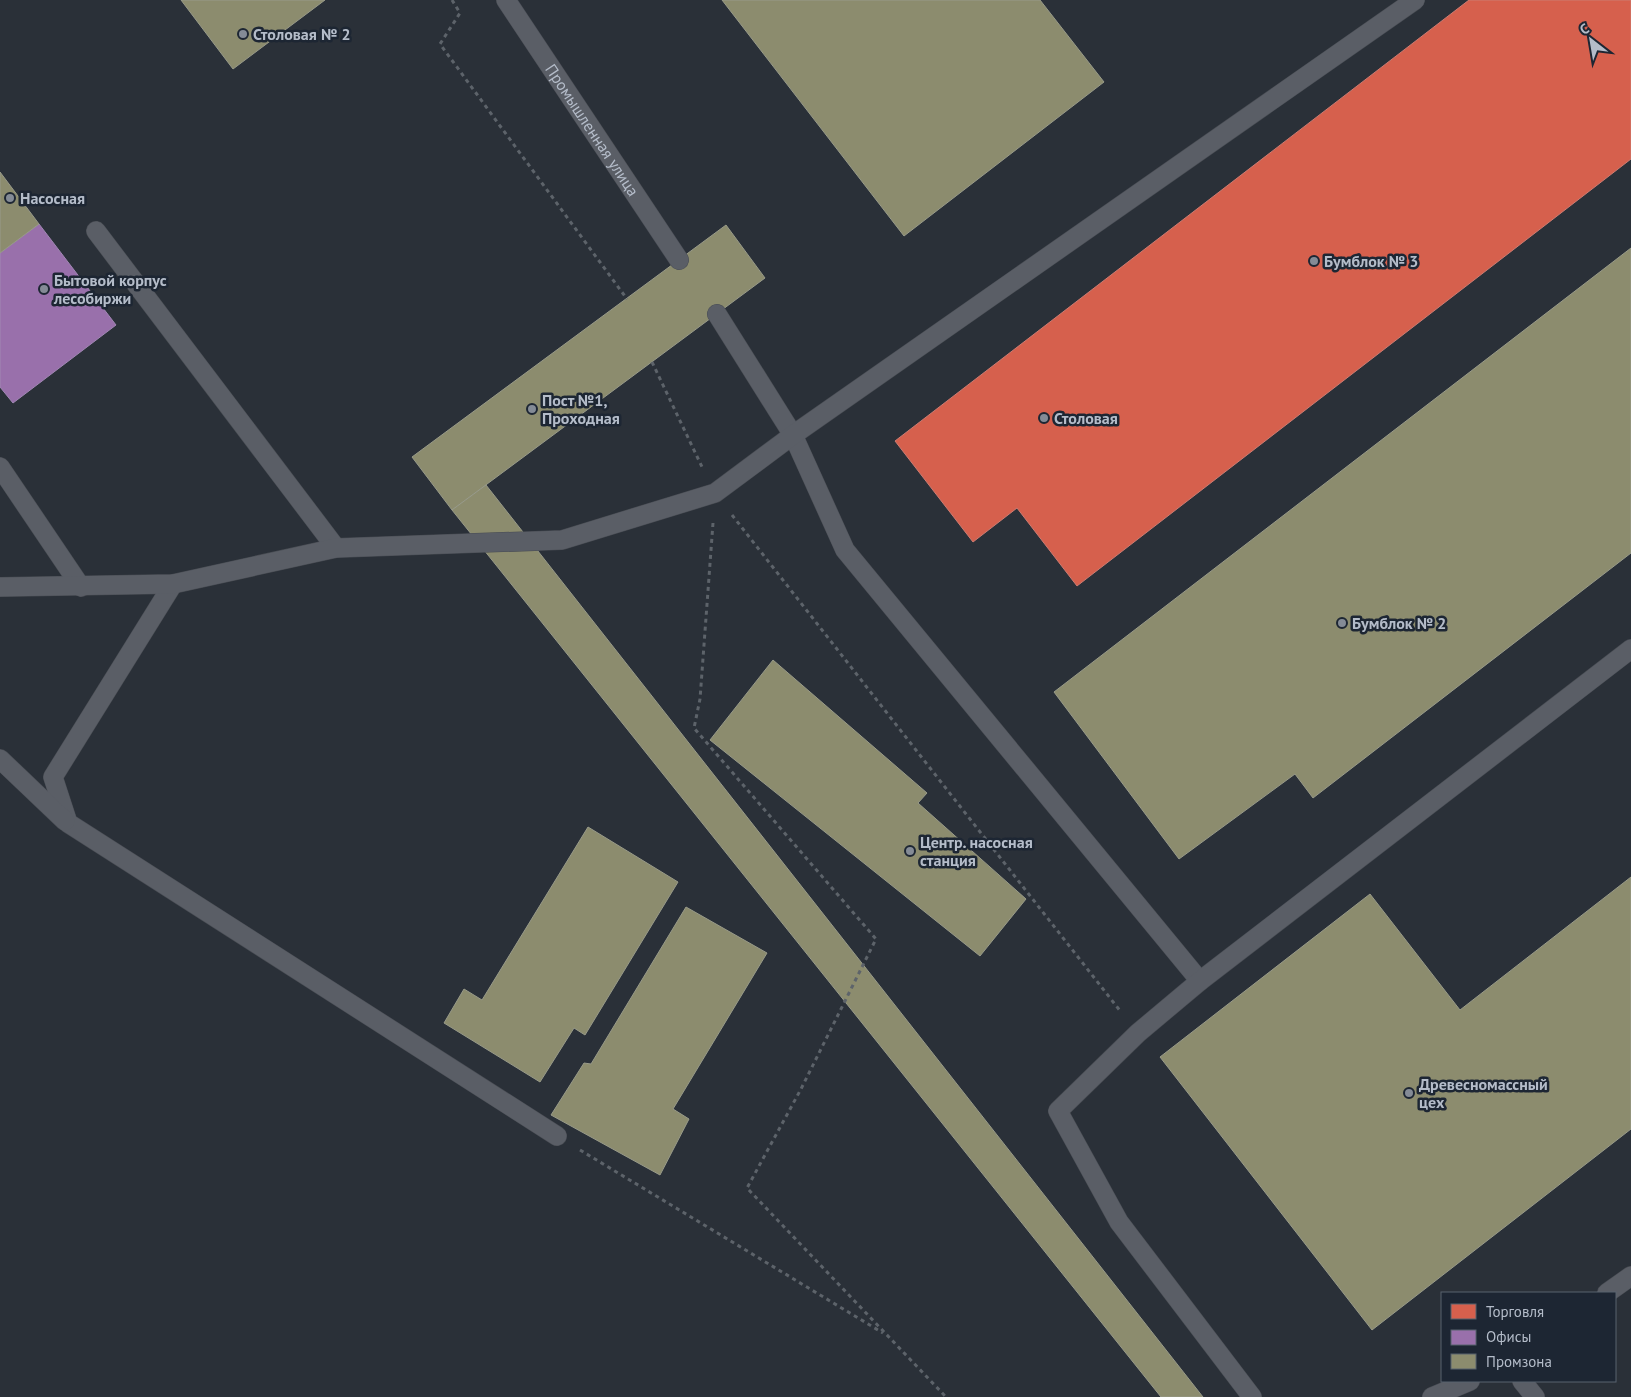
<svg xmlns="http://www.w3.org/2000/svg" width="1631" height="1397" viewBox="0 0 1631 1397" font-family="'PT Sans',sans-serif">
<style>
.shops{fill:#d6604d;stroke:#cc7c72}
.offices{fill:#9970ab;stroke:#a187b4}
.industry{fill:#8c8c6e;stroke:#989a89}
.lines{fill:none;stroke-linecap:round;stroke-linejoin:round}
.lane-casing{stroke:#484c53;stroke-width:20}
.path{stroke:#5d636a;stroke-width:3;stroke-dasharray:4 4;stroke-linecap:butt}
.lane{stroke:#5a5e66;stroke-width:19}
.poi-dot{fill:#848b96;stroke:#1d2633;stroke-width:2}
.labels{text-anchor:middle;stroke-width:5;stroke-linejoin:round;paint-order:stroke}
.poi-label{font-size:16px;font-weight:bold;fill:#b4bcc9;stroke:#1d2633;text-anchor:start}
.street-label{font-size:16px;fill:#b4bcc9;stroke:#1d2633}
</style>
<rect width="100%" height="100%" fill="#2a3038"/>
<polygon class="shops" points="1469,0 1631,0 1631,159 1077,586 1017,508 973,542 895,441"/>
<polygon class="offices" points="39,224 116,325 13,403 0,387 0,253"/>
<g class="industry">
<polygon points="181,0 325,0 233,69"/>
<polygon points="722,0 1040,0 1104,82 904,236"/>
<polygon points="0,172 39,224 0,253"/>
<polygon points="726,225 765,278 452,510 412,457"/>
<polygon points="1631,248 1631,553 1313,798 1295,774 1179,859 1054,692"/>
<polygon points="486,485 1203,1397 1161,1397 452,510"/>
<polygon points="773,660 927,793 918,803 1026,899 980,956 710,740"/>
<polygon points="588,827 678,882 585,1035 574,1028 540,1082 444,1023 464,989 482,1000"/>
<polygon points="1631,877 1631,1129 1372,1330 1160,1057 1370,894 1460,1010"/>
<polygon points="686,907 767,953 673,1109 689,1119 660,1175 551,1115 584,1063 591,1064"/>
</g>
<g class="lines">
<g class="lane-casing">
<g id="lane">
<path id="s1" d="M506,0L679,260"/>
<polyline points="96,231 336,548"/>
<polyline points="717,314 793,435 845,550 1200,981"/>
<polyline points="0,467 81,587"/>
<polyline points="173,584 53,777 68,823 557,1136"/>
<polyline points="0,587 173,584 336,548 562,540 715,493 793,435 1415,0"/>
<polyline points="0,759 65,821"/>
<polyline points="1607,1293 1631,1276"/>
<polyline points="1522,1381 1535,1397"/>
<polyline points="1252,1397 1119,1222 1058,1111 1138,1033 1200,981 1631,649"/>
<polyline points="1432,1397 1470,1381"/>
</g>
</g>
<g class="path">
<polyline points="452,0 460,13 440,44 627,299"/>
<polyline points="652,362 703,469"/>
<polyline points="732,515 1121,1012"/>
<polyline points="713,523 700,699 694,728 876,939 801,1089 747,1188 946,1397"/>
<polyline points="580,1150 883,1333"/>
</g>
<use href="#lane" class="lane"/>
</g>
<g class="poi-dot">
<circle cx="243" cy="34" r="5"/>
<circle cx="10" cy="198" r="5"/>
<circle cx="1314" cy="261" r="5"/>
<circle cx="44" cy="289" r="5"/>
<circle cx="532" cy="409" r="5"/>
<circle cx="1044" cy="418" r="5"/>
<circle cx="1342" cy="623" r="5"/>
<circle cx="910" cy="851" r="5"/>
<circle cx="1409" cy="1093" r="5"/>
</g>
<g class="labels">
<g class="poi-label">
<text x="253" y="40">Столовая № 2</text>
<text x="20" y="204">Насосная</text>
<text x="1324" y="267">Бумблок № 3</text>
<text x="54" y="286">Бытовой корпус<tspan x="54" dy="18">лесобиржи</tspan></text>
<text x="542" y="406">Пост №1,<tspan x="542" dy="18">Проходная</tspan></text>
<text x="1054" y="424">Столовая</text>
<text x="1352" y="629">Бумблок № 2</text>
<text x="920" y="848">Центр. насосная<tspan x="920" dy="18">станция</tspan></text>
<text x="1419" y="1090">Древесномассный<tspan x="1419" dy="18">цех</tspan></text>
</g>
<g class="street-label">
<text dy="6" stroke="none"><textPath href="#s1" startOffset="156">Промышленная улица</textPath></text>
</g>
</g>
<rect x="1441" y="1292" width="175" height="90" fill="#1d2633" stroke="#59626f"/>
<rect x="1451" y="1304" width="25" height="15" fill="#d6604d" stroke="#59626f"/>
<text x="1486" y="1317" font-size="15" fill="#b4bcc9">Торговля</text>
<rect x="1451" y="1330" width="25" height="15" fill="#9970ab" stroke="#59626f"/>
<text x="1486" y="1342" font-size="15" fill="#b4bcc9">Офисы</text>
<rect x="1451" y="1354" width="25" height="15" fill="#8c8c6e" stroke="#59626f"/>
<text x="1486" y="1367" font-size="15" fill="#b4bcc9">Промзона</text>
<g transform="translate(1591 40) rotate(329)" stroke="#1d2633" stroke-width="4" paint-order="stroke">
<path d="M0-4L9 19L0 12L-9 19Z" fill="#b4bcc9"/>
<text y="-8" font-size="14" font-weight="bold" text-anchor="middle" fill="#b4bcc9">С</text>
</g>
</svg>
